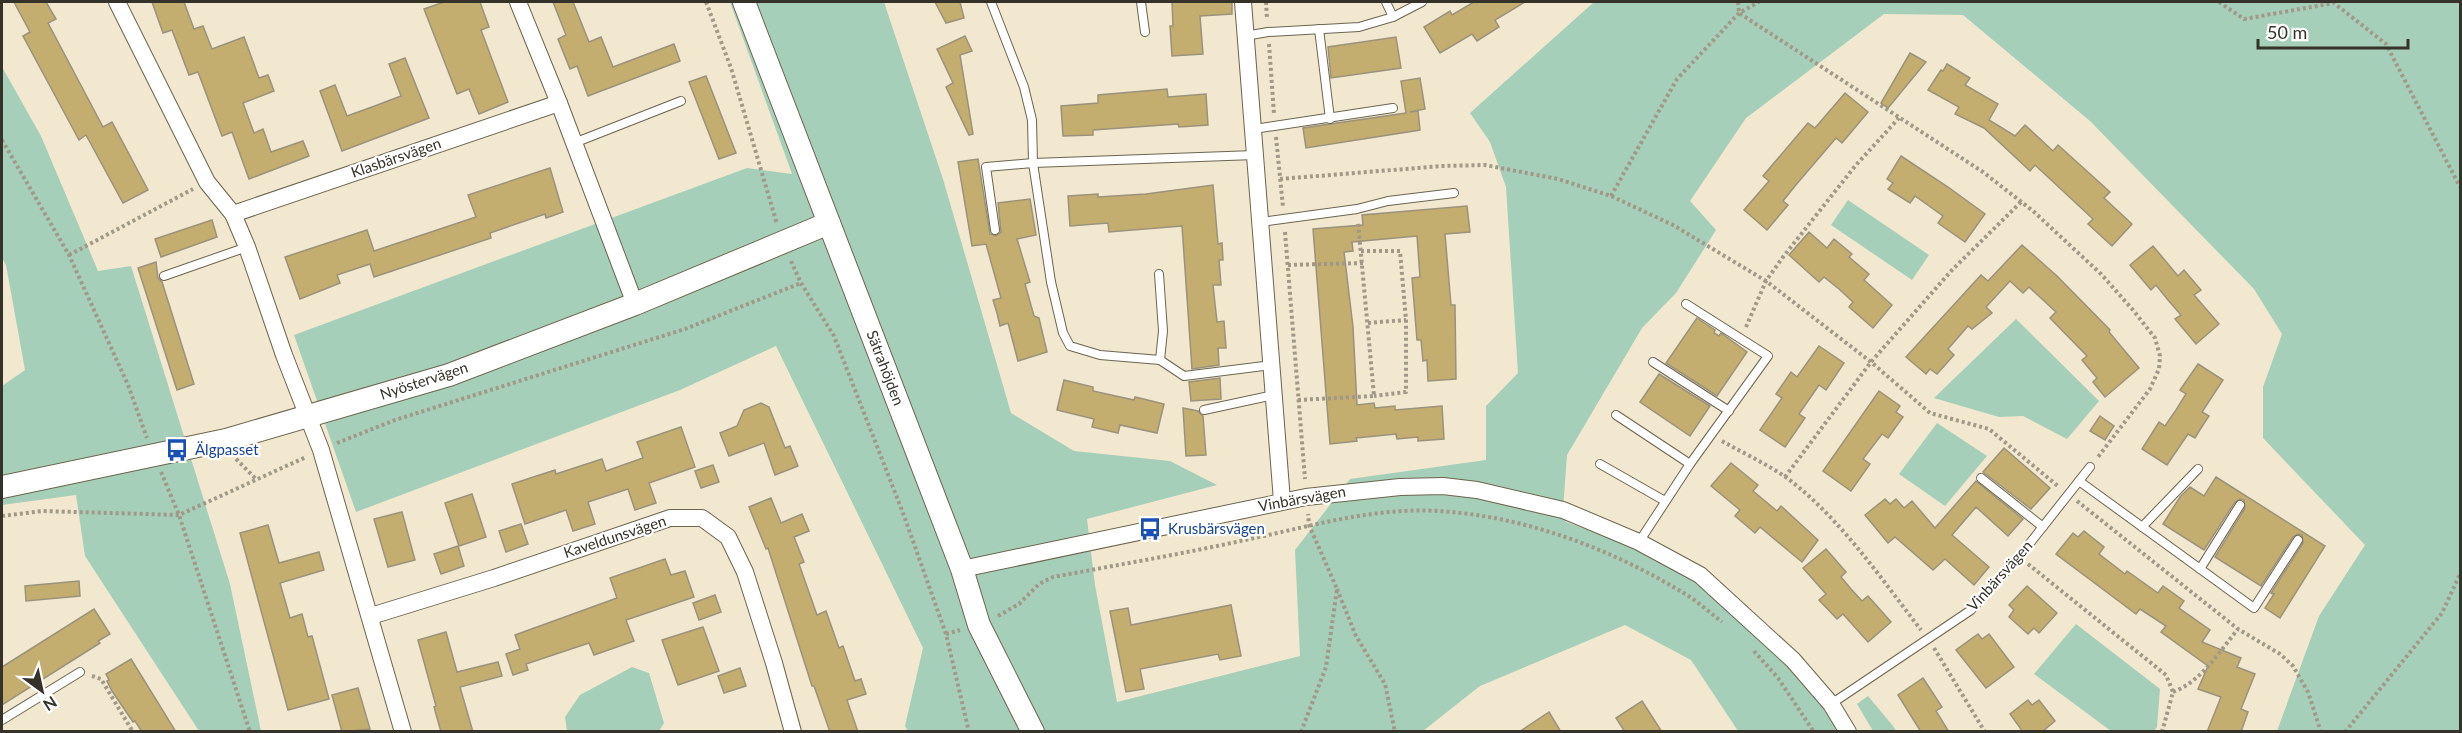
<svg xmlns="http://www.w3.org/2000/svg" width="2462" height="733" viewBox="0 0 2462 733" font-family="Lato,sans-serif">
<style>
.green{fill:#a6cfb9}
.building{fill:#c4ae6f;stroke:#9a927b;stroke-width:1.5}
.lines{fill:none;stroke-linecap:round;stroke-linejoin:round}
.lane-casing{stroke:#6c644e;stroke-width:10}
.street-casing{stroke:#6c644e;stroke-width:18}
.secondary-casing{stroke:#6c644e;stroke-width:24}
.path{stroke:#a09987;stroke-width:4;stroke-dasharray:3 3;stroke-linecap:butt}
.lane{stroke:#fff;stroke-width:8}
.street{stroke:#fff;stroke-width:16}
.secondary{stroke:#fff;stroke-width:22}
.labels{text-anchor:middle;stroke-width:4.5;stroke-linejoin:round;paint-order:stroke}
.street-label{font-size:15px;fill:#353229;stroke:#fff}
.transit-label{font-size:15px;fill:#164399;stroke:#fff;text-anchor:start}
</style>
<rect width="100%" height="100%" fill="#f1e8cf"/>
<g class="green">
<polygon points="730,2 884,2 943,179 1011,413 1074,451 1170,461 1217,485 1087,519 1095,585 1117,702 1300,656 1295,550 1350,479 1486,460 1486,406 1518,373 1506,187 1490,142 1470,113 1594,2 2460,2 2460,731 2277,731 2319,616 2365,545 2263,438 2263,387 2282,334 2254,289 2090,121 1963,15 1884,14 1746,118 1690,201 1716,230 1676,293 1642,328 1567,455 1563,510 1566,522 1637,548 1731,600 1802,656 1853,731 1738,731 1691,660 1625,625 1480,686 1423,731 908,731 905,726 923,648 776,346 680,390 356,512 294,335 747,168 792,174"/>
<polygon points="2,67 41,136 98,271 131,266 230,584 261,731 199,731 85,556 76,495 2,505 2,386 25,370 6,265 2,258"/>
<polygon points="1848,200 1929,255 1912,280 1831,225"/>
<polygon points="2016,319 2099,401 2067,439 2023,416 1999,417 1934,398"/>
<polygon points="1937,423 1987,456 1945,506 1899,474"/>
<polygon points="2076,624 2160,689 2157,727 2154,731 2111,731 2034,674"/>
<polygon points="632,667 649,673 664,723 659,731 567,731 565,717 580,695"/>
<polygon points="1868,696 1893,726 1896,731 1873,731 1857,704"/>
</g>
<g class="building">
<polygon points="14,2 46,2 56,19 48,23 103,127 112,122 148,190 123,203 86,135 79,140 23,36 30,32"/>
<polygon points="152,2 184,2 194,29 203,26 212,49 244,37 259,78 268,75 274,91 243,103 254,133 263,129 271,152 303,141 309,156 249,179 232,132 222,136 198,72 189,75 172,30 163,33"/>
<polygon points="444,2 480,2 489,27 481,30 508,102 479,114 469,89 457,94 424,9"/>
<polygon points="553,2 573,2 589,42 601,37 613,67 674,44 680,61 588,96 577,66 570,69 558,39 566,35"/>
<polygon points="935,2 960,2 964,18 946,23"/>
<polygon points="1172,2 1232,2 1232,14 1200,16 1203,54 1172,56 1170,26 1173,26"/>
<polygon points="1474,2 1525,2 1495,20 1499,27 1477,41 1472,34 1440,53 1424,27 1450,11 1452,15"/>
<polygon points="965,36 972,51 960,55 973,134 969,135 946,87 953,83 937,49"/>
<polygon points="1396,37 1401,68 1331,78 1328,47"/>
<polygon points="1910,53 1926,62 1888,108 1881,103"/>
<polygon points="405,58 429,118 342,151 320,91 335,85 347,116 372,107 401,96 389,64"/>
<polygon points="1947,64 1970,78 1965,85 1998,104 1989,120 2015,136 2025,125 2053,151 2058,145 2110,192 2104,198 2132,224 2112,246 2088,224 2093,219 2035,165 2030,171 1984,128 1955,114 1959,107 1928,90 1941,70 1943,71"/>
<polygon points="706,76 736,153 719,159 689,82"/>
<polygon points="1420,78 1425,109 1410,112 1418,111 1420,130 1306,148 1303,128 1406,113 1401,81"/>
<polygon points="1167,89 1168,97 1206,94 1208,125 1179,127 1178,124 1093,130 1093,135 1063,136 1061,106 1098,103 1098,95"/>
<polygon points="1845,93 1868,112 1842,143 1836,138 1795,186 1783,201 1788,205 1767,230 1744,210 1769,181 1763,176 1808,123 1815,128"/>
<polygon points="1901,156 1948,187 1985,214 1965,242 1938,223 1943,216 1915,196 1910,203 1888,189 1893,183 1887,179"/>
<polygon points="978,159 990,234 996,236 1001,232 998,203 1030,199 1036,235 1017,239 1030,282 1025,284 1034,316 1039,318 1047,352 1018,361 1008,323 1000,326 997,313 993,300 1001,298 986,244 972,246 958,162"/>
<polygon points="550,168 563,212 546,218 545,214 490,233 491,238 374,277 370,264 337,275 340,283 300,299 285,257 367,230 374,251 476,217 468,195"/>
<polygon points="1213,185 1218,244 1222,243 1223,260 1219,260 1221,285 1213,285 1217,322 1224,321 1226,348 1218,348 1219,365 1192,369 1182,226 1109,232 1108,223 1070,226 1068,196 1098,194 1098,197 1146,194"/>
<polygon points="1467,206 1470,232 1445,234 1451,305 1455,305 1456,379 1428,381 1427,360 1423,361 1421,340 1417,340 1412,278 1420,277 1417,236 1352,242 1353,251 1344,252 1353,327 1357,405 1374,403 1375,408 1395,406 1395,410 1442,406 1444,439 1418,441 1418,437 1397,439 1396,434 1356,438 1357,441 1330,444 1313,229 1363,225 1362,215"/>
<polygon points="212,220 217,237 161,257 155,239"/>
<polygon points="1809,232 1827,248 1834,239 1852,254 1849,257 1869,274 1864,280 1892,305 1873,328 1849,307 1853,302 1839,289 1824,277 1819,282 1789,255"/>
<polygon points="2022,245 2057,276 2110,330 2109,332 2139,368 2105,397 2093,382 2097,378 2082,360 2087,356 2050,318 2056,312 2029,287 2023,293 2010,281 1986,307 1992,313 1972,329 1968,326 1948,349 1954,355 1937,374 1930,369 1926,374 1906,357 1981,275 1988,281"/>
<polygon points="2153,246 2178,276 2184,270 2201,290 2194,295 2219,324 2196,344 2175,319 2181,315 2168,300 2156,285 2151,290 2130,265"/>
<polygon points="156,262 158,278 162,282 194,384 177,390 138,268"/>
<polygon points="1697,318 1715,330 1714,333 1719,336 1721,333 1747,352 1717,396 1666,363"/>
<polygon points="1819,346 1844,363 1826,390 1819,385 1808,401 1799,414 1805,418 1785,447 1760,430 1782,398 1776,394 1791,372 1797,377"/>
<polygon points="2198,364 2223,380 2202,412 2209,416 2201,428 2195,438 2188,434 2167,465 2142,449 2159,422 2165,426 2176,410 2186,394 2180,390"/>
<polygon points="1659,374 1710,406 1690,436 1640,402"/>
<polygon points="1220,378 1221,399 1191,401 1189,382"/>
<polygon points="1064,380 1093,387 1093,391 1134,400 1135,397 1164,404 1157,433 1120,425 1118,433 1092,427 1094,419 1057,410"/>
<polygon points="1879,391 1900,406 1896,412 1903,417 1888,438 1882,434 1863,459 1870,464 1851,491 1823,471"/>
<polygon points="761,403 769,407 785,448 790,446 798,466 775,475 764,443 729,456 720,433 737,426 744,410"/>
<polygon points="1183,408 1198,411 1203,416 1206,455 1186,456"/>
<polygon points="2100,416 2114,426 2105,440 2090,431"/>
<polygon points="681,427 695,467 649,483 656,503 635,510 628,489 588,502 595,524 573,531 566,510 525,524 512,484 555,470 556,474 602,459 606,471 643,458 637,442"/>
<polygon points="2004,448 2050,488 2031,509 1983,472"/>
<polygon points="1731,463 1758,485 1753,491 1777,511 1781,506 1818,540 1802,562 1760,527 1755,533 1735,516 1740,510 1711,486"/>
<polygon points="713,465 719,482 701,488 695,471"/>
<polygon points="2216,477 2325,546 2280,618 2265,608 2274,594 2271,593 2303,543 2302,535 2298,534 2293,537 2261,586 2215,557 2245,508 2244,500 2240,499 2235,502 2204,550 2163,524 2180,497 2190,487 2204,496"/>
<polygon points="1976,481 2023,519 2008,536 1976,507 1952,535 1989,567 1974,585 1945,559 1933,570 1895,537 1888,543 1865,515 1885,499 1890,504 1896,499 1904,508 1912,501 1935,528"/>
<polygon points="472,494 486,537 459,546 445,503"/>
<polygon points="771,498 781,523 802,514 809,531 794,537 804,562 799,564 817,615 826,611 839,648 843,646 855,681 861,679 866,694 847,700 858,732 830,732 814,686 812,686 768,548 766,549 749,507"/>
<polygon points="402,512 415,560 388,567 374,519"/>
<polygon points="521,524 528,544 506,552 499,531"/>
<polygon points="268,525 279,563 319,552 324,570 280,583 290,618 302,614 308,637 312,636 329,699 288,710 240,533"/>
<polygon points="2084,531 2104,547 2099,554 2125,574 2127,571 2158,593 2163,586 2184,601 2179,608 2210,630 2202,642 2241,658 2237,667 2255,674 2241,709 2248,712 2241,732 2207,732 2221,697 2198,689 2208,666 2161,632 2166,626 2140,609 2136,614 2056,554 2073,533 2078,537"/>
<polygon points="458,546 464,566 441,574 434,554"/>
<polygon points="1826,549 1846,572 1841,577 1851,589 1862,601 1868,596 1891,622 1868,642 1843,614 1837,619 1819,600 1826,594 1803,568"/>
<polygon points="665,559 671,575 685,571 694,597 626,620 634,641 594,655 589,643 526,664 528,670 513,675 506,654 520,649 515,635 617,598 610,578"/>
<polygon points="79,581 80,596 26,601 25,586"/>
<polygon points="2027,586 2057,613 2039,633 2034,628 2028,634 2009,617 2014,610 2009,605"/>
<polygon points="715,595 721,612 699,620 693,603"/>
<polygon points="1231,605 1241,656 1220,660 1218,654 1140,669 1144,689 1126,692 1110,611 1128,608 1131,625"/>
<polygon points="94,609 110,634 98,641 100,643 2,705 2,667"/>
<polygon points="703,627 719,671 678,685 662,640"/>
<polygon points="446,632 457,672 498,662 502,676 460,687 473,732 441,732 434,707 436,706 418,640"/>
<polygon points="1978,634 1982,639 1989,634 2014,667 1986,688 1956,650"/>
<polygon points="131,659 176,732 142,732 135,721 133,722 112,691 107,681 109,680 106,674"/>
<polygon points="740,668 746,686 724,693 718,676"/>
<polygon points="1923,678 1942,707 1936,711 1949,732 1921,732 1898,695"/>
<polygon points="358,688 370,729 342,732 332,695"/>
<polygon points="2028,700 2032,705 2039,700 2055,721 2042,732 2023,732 2010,714"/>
<polygon points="1642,701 1662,732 1625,732 1616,718"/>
<polygon points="1549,712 1561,732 1519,732"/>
</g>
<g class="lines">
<g class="lane-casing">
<g id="lane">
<polyline points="991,2 1024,87 1032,120 1033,163 1051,282 1063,333 1070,346 1100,355 1160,360 1184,376 1272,365"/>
<polyline points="1141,2 1145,32"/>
<polyline points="1386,2 1393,17"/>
<polyline points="1319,29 1330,119"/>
<polyline points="1245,36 1268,32 1359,27 1393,17 1422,2"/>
<polyline points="1254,129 1393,108"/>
<polyline points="574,143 681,101"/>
<polyline points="1261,222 1357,209 1388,201 1454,193"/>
<polyline points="995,230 986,167 1033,163 1255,155"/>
<polyline points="1159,274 1163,331 1160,360"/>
<polyline points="164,276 247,247"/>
<polyline points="1653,362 1729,411"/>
<polyline points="1204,410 1274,395"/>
<polyline points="1616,415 1690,464"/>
<polyline points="1600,464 1665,501"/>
<polyline points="1981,478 2043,527"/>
<polyline points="2079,481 2254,608 2298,540"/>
<polyline points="2142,527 2198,469"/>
<polyline points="1639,542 1690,464 1768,356 1686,304"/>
<polyline points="2200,569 2240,505"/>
<polyline points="1831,704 1971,610 2019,557 2090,467"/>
<polyline points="2,720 80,672"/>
</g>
</g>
<g class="street-casing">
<g id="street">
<polyline points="117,2 207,182 233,214 559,103 518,2"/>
<polyline points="1243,2 1282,501"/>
<polyline points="559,103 635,304"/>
<polyline points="233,214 247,247 284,355 321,450 403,732"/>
<polyline points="962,569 1306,497 1400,487 1443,486 1477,490 1563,510 1639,542 1700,575 1793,660 1831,704 1848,732"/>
<polyline points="371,616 494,578 670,518 702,518 728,537 745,572 774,663 793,732"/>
</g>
</g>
<g class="secondary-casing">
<g id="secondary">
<polyline points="744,2 962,569 979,625 1033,732"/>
<polyline points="2,487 226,440 449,375 635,304 829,223"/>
</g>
</g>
<g class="path">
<polyline points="706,2 731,68 777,224"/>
<polyline points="1266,2 1267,19"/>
<polyline points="1738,2 1739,13 1983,172 2033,211 2101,274 2133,310 2155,338 2160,356 2159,369 2150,389 2098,457"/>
<polyline points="2219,2 2244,19 2334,3 2386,44 2460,187"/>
<polyline points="1269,44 1274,114"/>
<polyline points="1276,137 1283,207"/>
<polyline points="2,140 69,255 128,385 147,438"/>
<polyline points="1280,179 1442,166 1485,165 1558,179 1611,196 1673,225 1766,281 1871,362 1930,413 1989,429 2059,487"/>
<polyline points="1611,196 1677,79 1739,13 1759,2"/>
<polyline points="1285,232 1305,479"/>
<polyline points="1361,251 1400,251 1406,320 1406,392 1374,396"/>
<polyline points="69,255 193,189"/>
<polyline points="791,261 801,283 834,336 903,513 946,634 969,732"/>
<polyline points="1288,265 1363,263"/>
<polyline points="1368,323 1406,320"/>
<polyline points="1746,327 1766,281 1783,257 1856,165 1899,118"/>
<polyline points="1298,400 1374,396 1358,222"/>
<path d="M1722,441C1743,453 1767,464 1787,478C1840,518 1880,577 1921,630"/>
<polyline points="337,443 395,420 685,329 801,283"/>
<polyline points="236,459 257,480"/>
<polyline points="161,472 179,515 250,732"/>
<polyline points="1785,477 1871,362 1952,270 2021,202"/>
<polyline points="2077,501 2238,629 2280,654 2293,666 2308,692 2321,732"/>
<polyline points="2,516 42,511 179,515 306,457"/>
<polyline points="2028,564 2166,675 2173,692 2162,732"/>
<polyline points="1337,589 1356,636 1385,684 1395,732"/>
<path d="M998,616L1019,604L1039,584L1053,577C1117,565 1182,554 1245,540C1309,527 1372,507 1438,511C1524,516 1609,548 1682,592C1696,600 1709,612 1722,622"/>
<polyline points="946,634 960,630"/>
<polyline points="1934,648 1985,732"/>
<polyline points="1754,651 1778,678 1814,732"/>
<polyline points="92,676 101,679 133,732"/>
<path d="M2173,692C2202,681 2219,652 2238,629"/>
<polyline points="1301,732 1326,667 1337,589 1309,525 1308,514"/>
<polyline points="2345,732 2442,613 2460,574"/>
</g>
<use href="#lane" class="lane"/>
<use href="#street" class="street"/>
<use href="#secondary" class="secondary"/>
</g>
<defs>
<g id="bus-bare" transform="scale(1.8)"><path d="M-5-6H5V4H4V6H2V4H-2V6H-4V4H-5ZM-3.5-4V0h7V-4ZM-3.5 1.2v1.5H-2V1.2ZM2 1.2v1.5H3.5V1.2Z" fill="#1a4fb4" stroke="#fff" stroke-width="2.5" paint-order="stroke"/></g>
</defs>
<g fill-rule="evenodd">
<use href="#bus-bare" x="177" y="450"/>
<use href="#bus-bare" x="1150" y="529"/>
</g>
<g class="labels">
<g class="street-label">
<text transform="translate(396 158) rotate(-19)" y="5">Klasbärsvägen</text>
<text transform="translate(885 368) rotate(69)" y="5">Sätrahöjden</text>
<text transform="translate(424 381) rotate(-18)" y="5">Nyöstervägen</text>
<text transform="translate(1302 499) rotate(-10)" y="5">Vinbärsvägen</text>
<text transform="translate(615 537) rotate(-18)" y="5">Kaveldunsvägen</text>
<text transform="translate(2000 576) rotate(-48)" y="5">Vinbärsvägen</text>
</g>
<g class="transit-label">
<text x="195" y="455">Älgpasset</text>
<text x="1168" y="534">Krusbärsvägen</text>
</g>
</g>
<rect width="2462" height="733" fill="none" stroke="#353229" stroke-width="6"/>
<g transform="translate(42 691) rotate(147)" stroke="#ffffff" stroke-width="4.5" paint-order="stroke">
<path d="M0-4.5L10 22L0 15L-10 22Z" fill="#353229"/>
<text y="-9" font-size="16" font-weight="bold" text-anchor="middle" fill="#353229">N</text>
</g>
<path d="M2258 39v9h150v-9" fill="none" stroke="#353229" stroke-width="3"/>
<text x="2267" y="39" font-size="18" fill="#353229" stroke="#ffffff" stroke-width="4.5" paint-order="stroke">50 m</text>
</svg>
